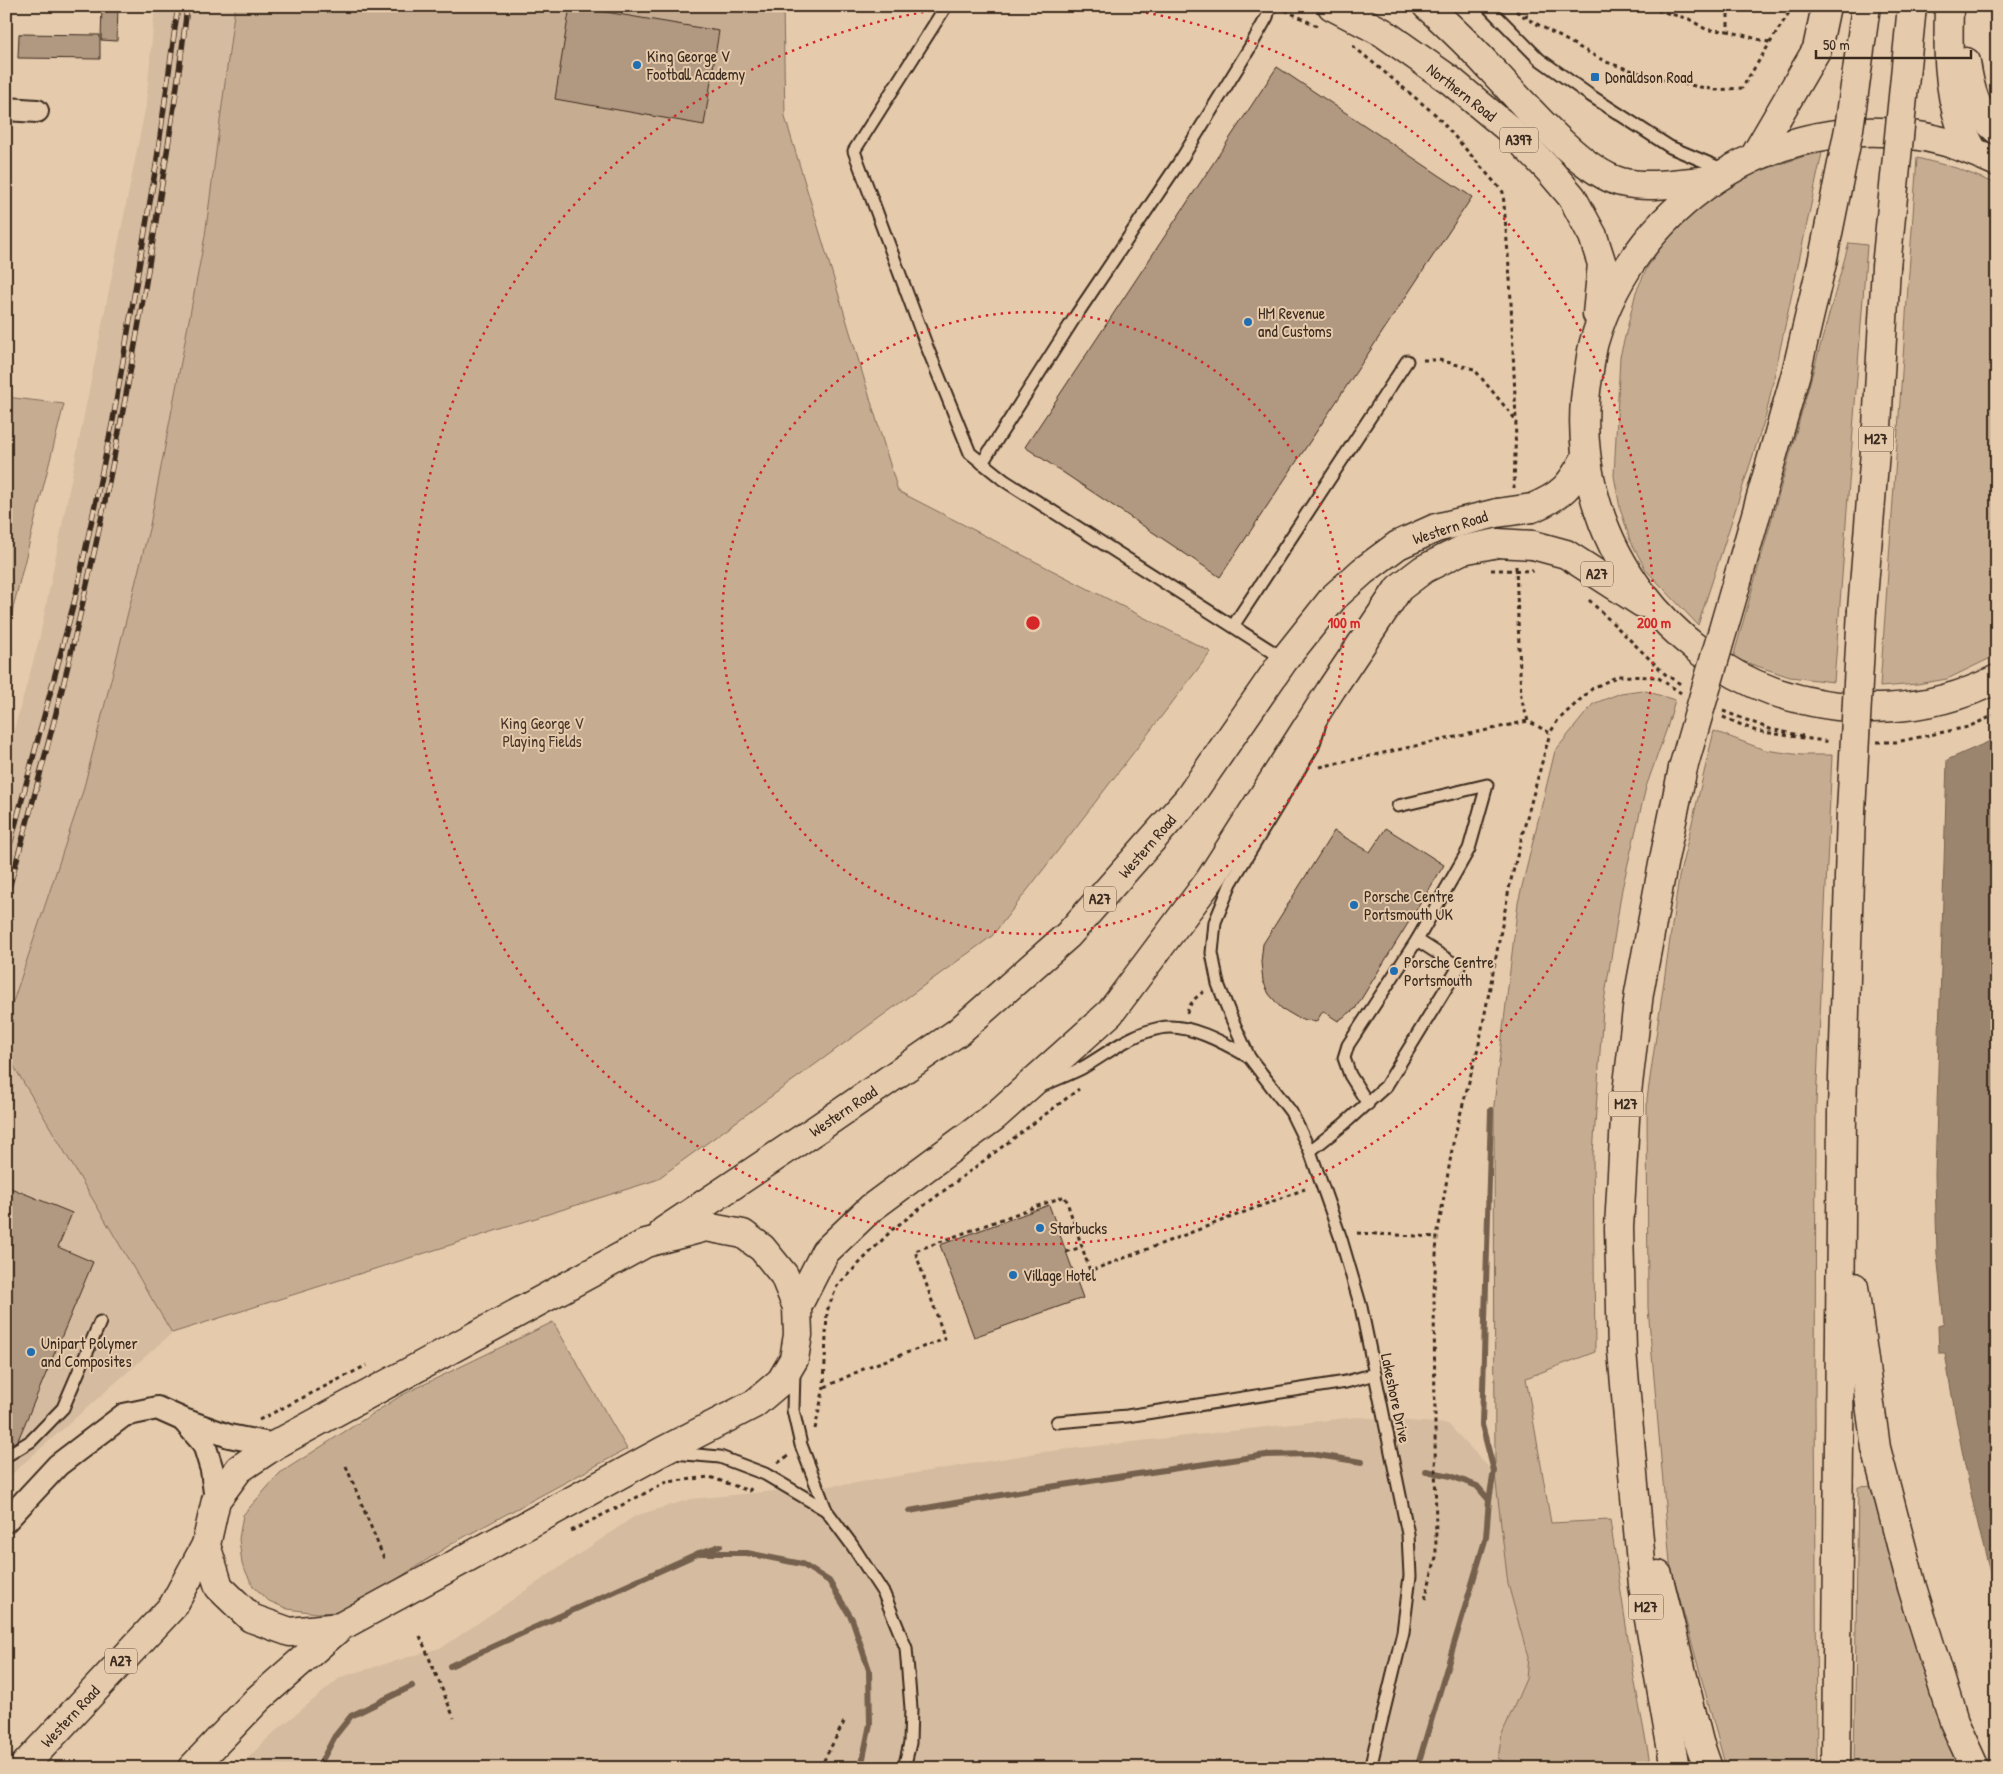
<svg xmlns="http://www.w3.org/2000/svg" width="2003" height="1774" viewBox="0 0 2003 1774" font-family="'Patrick Hand',sans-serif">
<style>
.built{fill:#d5bb9f}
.green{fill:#c6ad92;stroke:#806c58}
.water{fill:#9b856e;stroke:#75614e}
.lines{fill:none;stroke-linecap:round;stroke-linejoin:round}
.stream{stroke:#75614e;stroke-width:6}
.building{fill:#b19880;stroke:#3b2a1e}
.service-casing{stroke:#3b2a1e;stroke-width:15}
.minor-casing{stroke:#3b2a1e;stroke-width:26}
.primary-casing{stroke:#3b2a1e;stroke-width:31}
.trunk-casing{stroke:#3b2a1e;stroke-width:31}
.motorway-casing{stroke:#3b2a1e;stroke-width:31}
.path{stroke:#3b2a1e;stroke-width:3;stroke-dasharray:4 4;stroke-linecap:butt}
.service{stroke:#e5caac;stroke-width:11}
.minor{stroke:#e5caac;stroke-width:22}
.primary{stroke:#e5caac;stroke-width:28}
.trunk{stroke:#e5caac;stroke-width:28}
.motorway{stroke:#e5caac;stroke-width:28}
.rail-casing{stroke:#3b2a1e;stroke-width:5.5}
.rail{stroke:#e5caac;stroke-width:4;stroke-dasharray:11;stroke-linecap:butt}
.primary-bridge-casing{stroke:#3b2a1e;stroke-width:31;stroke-linecap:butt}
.motorway-bridge-casing{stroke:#3b2a1e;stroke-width:31;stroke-linecap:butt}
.path-bridge{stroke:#3b2a1e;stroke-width:3;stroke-dasharray:4 4;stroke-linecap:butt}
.primary-bridge{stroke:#e5caac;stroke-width:28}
.motorway-bridge{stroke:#e5caac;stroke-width:28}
.ring{fill:none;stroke:#d62828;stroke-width:2.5;stroke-dasharray:2.5 5}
.poi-dot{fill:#1f6fb2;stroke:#e5caac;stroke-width:2}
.labels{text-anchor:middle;stroke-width:4;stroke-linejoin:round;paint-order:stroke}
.shield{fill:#e5caac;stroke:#6e5a49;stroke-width:1}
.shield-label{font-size:15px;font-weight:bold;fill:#3b2a1e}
.poi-label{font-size:16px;fill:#3b2a1e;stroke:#e5caac;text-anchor:start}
.street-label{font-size:16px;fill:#3b2a1e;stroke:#e5caac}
.park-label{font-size:16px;fill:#49372a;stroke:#e5caac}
.centre{fill:#d62828;stroke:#e5caac;stroke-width:2.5}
.ring-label{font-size:15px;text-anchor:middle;font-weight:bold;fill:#d62828;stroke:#e5caac;stroke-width:4;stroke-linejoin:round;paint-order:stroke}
</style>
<rect width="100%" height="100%" fill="#e5caac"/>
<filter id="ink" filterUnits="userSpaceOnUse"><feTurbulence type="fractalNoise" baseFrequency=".02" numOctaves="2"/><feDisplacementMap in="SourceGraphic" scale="10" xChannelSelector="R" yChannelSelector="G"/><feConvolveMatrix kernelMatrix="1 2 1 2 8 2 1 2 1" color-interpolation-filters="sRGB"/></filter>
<g filter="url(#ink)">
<g class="built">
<polygon points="155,6 235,6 205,236 150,525 83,791 6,1023 6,758 39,641 146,105"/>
<polygon points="6,1053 172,1333 16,1470 6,1482"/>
<polygon points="1356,1417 1448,1424 1495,1474 1558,1656 1580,1768 238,1768 270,1736 341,1677 443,1647 635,1516 691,1499 850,1484 1043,1452"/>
</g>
<g class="green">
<polygon points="235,6 783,6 785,117 898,491 1211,652 992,936 656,1180 172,1333 6,1053 6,1023 83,791 150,525 205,236"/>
<polygon points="1822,153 1766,415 1698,625 1646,570 1630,540 1620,508 1614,476 1620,357 1636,292 1647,268 1679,220 1745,176 1805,156"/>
<polygon points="1917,158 1956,168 1997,184 1997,655 1947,679 1917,684 1880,687"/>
<polygon points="1849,243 1867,245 1834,682 1790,677 1733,658"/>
<polygon points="6,397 64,404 6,636"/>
<polygon points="1642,690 1675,700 1667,728 1646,787 1622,889 1603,1008 1593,1154 1595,1352 1526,1378 1551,1523 1610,1520 1634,1678 1651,1768 1513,1768 1498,1758 1502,1734 1526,1679 1528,1657 1508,1584 1495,1474 1494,1105 1518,903 1555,751 1593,704 1621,693"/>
<polygon points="1714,731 1765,750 1801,755 1832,755 1816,1104 1815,1403 1817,1768 1726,1768 1670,1563 1648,1308 1647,1099 1679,877"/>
<polygon points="553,1322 627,1449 453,1543 355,1606 339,1612 317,1613 288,1609 269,1601 253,1586 242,1564 239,1539 243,1515 280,1473 402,1395"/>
<polygon points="1874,1486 1965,1768 1854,1768 1858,1487"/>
</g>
<path class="water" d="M1997,738V1598C1974,1517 1958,1436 1945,1353H1939L1938,1326L1944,1324L1937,1253L1935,1175L1947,760Z"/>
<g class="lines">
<g class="stream">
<polyline points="1489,1500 1494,1471 1482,1425 1491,1110"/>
<polyline points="909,1511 1036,1489 1266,1455 1311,1454 1362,1462"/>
<polyline points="699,1553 747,1553 802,1564 829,1581 852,1619 869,1670 870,1724 861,1768"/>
<polyline points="450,1666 699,1553 720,1546"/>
<polyline points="318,1768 335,1736 351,1716 412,1686"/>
<polyline points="1417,1768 1486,1537 1489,1500 1477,1486 1451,1476 1426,1471"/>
</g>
</g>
<g class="building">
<polygon points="102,6 118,6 117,41 101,40"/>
<polygon points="570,6 719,31 704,125 555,99"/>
<polygon points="19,34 100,35 100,59 18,58"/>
<polygon points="1277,67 1472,197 1220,577 1025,447"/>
<polygon points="1386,828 1444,865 1355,1009 1338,1021 1323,1011 1316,1022 1298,1018 1281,1008 1269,994 1263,981 1261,962 1263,944 1334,831 1370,852"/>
<polygon points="6,1186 72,1213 58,1247 93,1262 18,1440 6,1447"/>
<polygon points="1049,1205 1083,1298 974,1337 940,1245"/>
</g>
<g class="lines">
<g class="service-casing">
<g id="service">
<polyline points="946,6 854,151 927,347 970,453 1005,481 1284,659"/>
<polyline points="1487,6 1539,59 1588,94 1670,147 1727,171"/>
<polyline points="982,463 1077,314 1182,158 1249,49 1267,17 1270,6"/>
<polyline points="1233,626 1407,361"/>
<polyline points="1319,727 1313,747 1231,883 1215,922 1212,953 1218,984 1231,1017 1249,1057 1291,1112 1310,1151 1341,1239 1361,1307 1408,1534 1410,1576 1403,1632 1370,1768"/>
<polyline points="1398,806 1487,785 1469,849 1417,940"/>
<path d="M1044,1085C1057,1079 1070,1074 1082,1068C1108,1053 1130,1034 1160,1028C1188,1022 1226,1044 1249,1057"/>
<polyline points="1310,1151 1344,1124 1386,1086 1459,967 1417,940 1348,1045 1344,1058 1350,1075 1368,1104"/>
<polyline points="794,1371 793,1410 801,1445 826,1510 852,1545 884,1594 906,1648 911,1708 910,1743 904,1768"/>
<polyline points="1057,1422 1127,1416 1346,1382 1375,1374"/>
<polyline points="673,1453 720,1457 765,1474 826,1510"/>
<polyline points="6,1456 31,1441 63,1408 100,1322"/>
</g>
</g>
<g class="minor-casing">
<g id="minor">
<polyline points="6,109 37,111"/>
<polyline points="184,1421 204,1444 212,1470 216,1500"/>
<polyline points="6,1521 58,1465 124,1415 157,1408 184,1420 229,1436 275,1445"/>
</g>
</g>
<g class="primary-casing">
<g id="primary">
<polyline points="1332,6 1382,32 1450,80 1510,130 1548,169 1572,197 1593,236 1602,264 1597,314"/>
<path d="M1427,6C1449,26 1470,46 1490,68C1520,99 1580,172 1621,182C1650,189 1683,182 1712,180"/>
<path d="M1997,162C1979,154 1961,146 1942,141C1792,101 1637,195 1594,342C1591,353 1590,365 1588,377C1575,452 1596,531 1641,592C1675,637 1721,673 1775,692C1847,716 1928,714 1997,679"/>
<path d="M1532,508C1563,495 1570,486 1586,457"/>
<polyline points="1533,545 1566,554 1642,603"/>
<polyline points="664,1231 820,1127 958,1032 1068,935 1188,799 1284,660 1334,597 1363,571 1398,545 1436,528 1497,513"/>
<polyline points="797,1307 825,1252 871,1208 994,1117 1110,1013 1209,881 1332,688 1399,588 1424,569 1462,550 1498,543"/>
<polyline points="22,1768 173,1606 206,1545"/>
<polyline points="192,1768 258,1699 340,1627 661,1452 754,1404 781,1381 794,1359 798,1335 797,1307 784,1275 762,1248 743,1234 706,1227 646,1243 275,1445 239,1469 216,1500 206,1545 219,1587 251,1618 290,1632 340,1627"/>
</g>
</g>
<g class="trunk-casing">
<g id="trunk">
<path d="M1949,6C1948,46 1947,88 1961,126C1964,135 1969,143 1973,151"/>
<path d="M1966,62C1970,89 1975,112 1997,130"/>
<polyline points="1754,157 1817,49 1826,6"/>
</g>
</g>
<g class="motorway-casing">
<g id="motorway">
<polyline points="1738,578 1796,373 1822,263"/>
<polyline points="1862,610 1877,427 1886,267"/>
<polyline points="1854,1287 1876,1448 1912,1587 1954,1722 1975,1768"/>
<polyline points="1658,1575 1699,1742 1708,1768"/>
<polyline points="1675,1768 1643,1585 1622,1351 1619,1228 1626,1101 1639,993 1663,864 1683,768"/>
<polyline points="1836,1768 1842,1111 1851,811"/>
</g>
</g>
<g class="path">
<polyline points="1642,6 1689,19 1707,30 1728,31"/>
<polyline points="1728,6 1728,31 1772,43"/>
<polyline points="1991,6 1997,18"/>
<polyline points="1285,10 1317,26"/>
<polyline points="1516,11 1526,18 1606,62 1658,79 1716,90 1742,88 1793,6"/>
<polyline points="1526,18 1528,6"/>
<polyline points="1353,46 1436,115 1503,192 1510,279 1516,420 1514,488"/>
<polyline points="1423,360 1439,360 1474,369 1516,420"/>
<polyline points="1516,566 1521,698 1528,721 1550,733 1558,720 1593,688 1618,676 1657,677 1681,693"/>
<polyline points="1491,570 1499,570"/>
<polyline points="1589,600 1665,674 1682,685"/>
<polyline points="1723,711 1770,729 1803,736"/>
<polyline points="1723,717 1756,731 1831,742"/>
<polyline points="1877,742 1896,742 1968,727 1997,714"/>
<polyline points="1320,767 1528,721"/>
<path d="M1187,1013C1190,1003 1196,996 1205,991"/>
<polyline points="1357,1233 1437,1237"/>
<polyline points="1066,1252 1082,1247"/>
<polyline points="825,1387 870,1366 945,1339 915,1251 1065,1196 1090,1271 1305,1189"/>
<polyline points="259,1420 367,1365"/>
<polyline points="815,1429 824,1387 827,1311 837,1286 893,1229 1079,1089"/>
<polyline points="778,1463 789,1455"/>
<polyline points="346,1466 385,1561"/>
<polyline points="571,1531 667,1482 710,1477 749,1491 753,1486"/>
<polyline points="1425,1599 1436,1557 1434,1293 1437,1237 1454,1138 1479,1044 1510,884 1523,832 1550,733"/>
<polyline points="420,1636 454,1718"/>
<polyline points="820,1768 844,1722"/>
</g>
<use href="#service" class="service"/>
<use href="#minor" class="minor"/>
<use href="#primary" class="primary"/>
<use href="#trunk" class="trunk"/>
<use href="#motorway" class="motorway"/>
<g class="rail-casing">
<g id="rail">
<polyline points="6,860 75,599 113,420 156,166 178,6"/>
<path d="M6,899C33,802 60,704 82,606C112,477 136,346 157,215C168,145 180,76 187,6"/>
</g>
</g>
<use href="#rail" class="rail"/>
<g class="primary-bridge-casing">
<g id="primary-bridge">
<polyline points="1497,513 1532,508"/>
<polyline points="1498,543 1533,545"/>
</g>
</g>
<g class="motorway-bridge-casing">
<g id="motorway-bridge">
<polyline points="1822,263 1849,129 1866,6"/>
<polyline points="1886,267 1912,6"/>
<polyline points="1683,768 1738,578"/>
<polyline points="1851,811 1862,610"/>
</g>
</g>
<polyline class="path-bridge" points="1499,570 1533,571"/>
<use href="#primary-bridge" class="primary-bridge"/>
<use href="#motorway-bridge" class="motorway-bridge"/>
</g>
</g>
<g class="ring">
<circle cx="1033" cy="623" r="311"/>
<path d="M1109 7A621 621 0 1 1 957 7"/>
</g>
<g class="poi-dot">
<circle cx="637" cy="65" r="5"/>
<rect x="1590" y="72" width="10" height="10" rx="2.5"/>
<circle cx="1248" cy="322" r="5"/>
<circle cx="1354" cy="905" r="5"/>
<circle cx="1394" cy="971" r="5"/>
<circle cx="1040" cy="1228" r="5"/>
<circle cx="1013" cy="1275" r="5"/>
<circle cx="31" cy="1352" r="5"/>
</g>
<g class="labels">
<g class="shield">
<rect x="1500" y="127.5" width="38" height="25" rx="4"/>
<rect x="1858.5" y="426.5" width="35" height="25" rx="4"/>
<rect x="1581" y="561.5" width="32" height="25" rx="4"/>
<rect x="1084" y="886.5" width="32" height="25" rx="4"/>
<rect x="1608.5" y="1091.5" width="35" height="25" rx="4"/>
<rect x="1628.5" y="1594.5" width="35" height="25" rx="4"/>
<rect x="105" y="1648.5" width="32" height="25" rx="4"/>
</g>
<g class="shield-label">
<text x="1519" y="145">A397</text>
<text x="1876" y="444">M27</text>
<text x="1597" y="579">A27</text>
<text x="1100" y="904">A27</text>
<text x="1626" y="1109">M27</text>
<text x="1646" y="1612">M27</text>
<text x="121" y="1666">A27</text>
</g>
<g class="poi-label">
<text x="647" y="62">King George V<tspan x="647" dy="18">Football Academy</tspan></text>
<text x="1605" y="83">Donaldson Road</text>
<text x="1258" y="319">HM Revenue<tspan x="1258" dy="18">and Customs</tspan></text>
<text x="1364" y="902">Porsche Centre<tspan x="1364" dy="18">Portsmouth UK</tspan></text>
<text x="1404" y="968">Porsche Centre<tspan x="1404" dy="18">Portsmouth</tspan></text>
<text x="1050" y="1234">Starbucks</text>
<text x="1023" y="1281">Village Hotel</text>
<text x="41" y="1349">Unipart Polymer<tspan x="41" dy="18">and Composites</tspan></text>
</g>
<g class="street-label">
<text transform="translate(1462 92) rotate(38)" y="6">Northern Road</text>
<text transform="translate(1450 527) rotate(-18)" y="6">Western Road</text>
<text transform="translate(1147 846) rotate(-49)" y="6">Western Road</text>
<text transform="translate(843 1111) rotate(-34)" y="6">Western Road</text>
<text transform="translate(1396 1398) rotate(78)" y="6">Lakeshore Drive</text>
<text transform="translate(70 1716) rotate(-47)" y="6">Western Road</text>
</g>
<g class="park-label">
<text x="542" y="729">King George V<tspan x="542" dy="18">Playing Fields</tspan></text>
</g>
</g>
<circle cx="1033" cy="623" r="8" class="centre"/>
<g class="ring-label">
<text x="1344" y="628">100 m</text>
<text x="1654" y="628">200 m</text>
</g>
<rect width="2003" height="1774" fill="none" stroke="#e5caac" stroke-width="25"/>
<rect x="12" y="12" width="1978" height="1749" fill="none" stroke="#3b2a1e" stroke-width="2" filter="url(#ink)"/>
<path d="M1816 50v8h155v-8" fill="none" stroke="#3b2a1e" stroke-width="2.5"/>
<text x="1823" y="50" font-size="15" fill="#3b2a1e" stroke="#e5caac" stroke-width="4" paint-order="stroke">50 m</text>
</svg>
